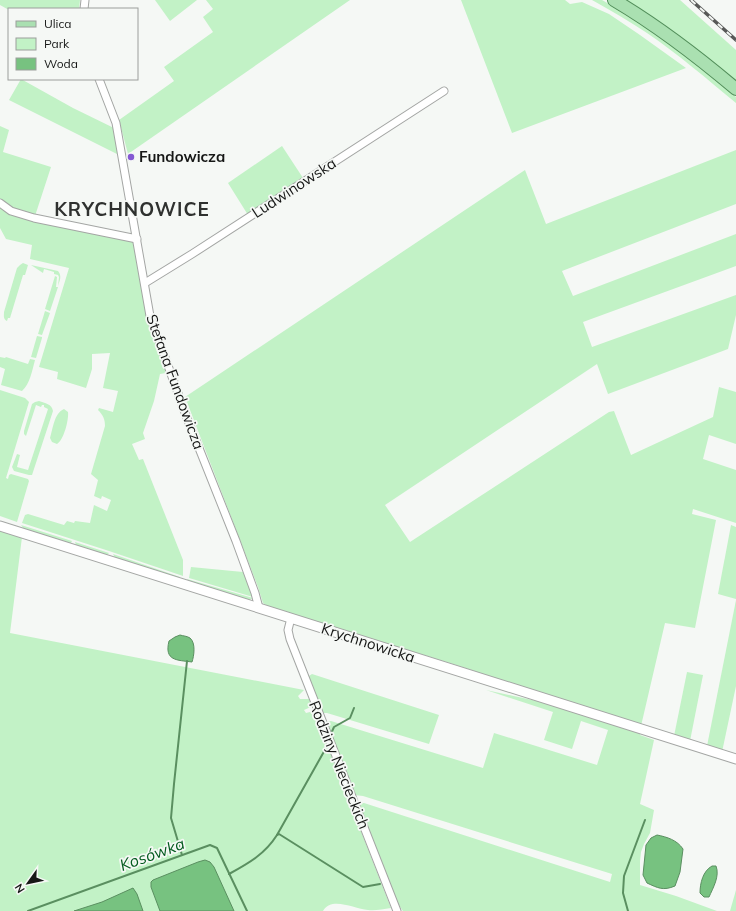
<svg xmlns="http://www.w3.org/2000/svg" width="736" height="911" viewBox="0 0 736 911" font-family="Mulish,sans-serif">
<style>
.green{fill:#c2f2c6}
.water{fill:#77c280;stroke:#5a8f60}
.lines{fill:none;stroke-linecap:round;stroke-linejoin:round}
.stream{stroke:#5a8f60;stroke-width:2}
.minor-casing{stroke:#a4a6a4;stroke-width:9}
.tertiary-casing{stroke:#a4a6a4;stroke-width:11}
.primary-casing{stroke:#518d59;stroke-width:14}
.minor{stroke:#fff;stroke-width:7}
.tertiary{stroke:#fff;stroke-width:9}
.primary{stroke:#aae0b1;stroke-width:12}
.rail-casing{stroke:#585958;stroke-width:3.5}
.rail{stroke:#f5f8f5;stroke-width:2;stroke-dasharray:6;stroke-linecap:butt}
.poi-dot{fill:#8559d3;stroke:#f5f8f5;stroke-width:1.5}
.labels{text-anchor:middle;stroke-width:3.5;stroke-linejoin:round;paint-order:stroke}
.poi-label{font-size:15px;font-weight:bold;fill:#161716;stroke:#f5f8f5;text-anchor:start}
.street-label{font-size:15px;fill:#161716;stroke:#f5f8f5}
.water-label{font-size:16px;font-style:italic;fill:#045b1f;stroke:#f5f8f5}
.district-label{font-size:19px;font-weight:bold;letter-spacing:1px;fill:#2f312f;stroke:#f5f8f5}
</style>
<rect width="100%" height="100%" fill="#f5f8f5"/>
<g class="green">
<polygon points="0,0 80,0 79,9 9,10 0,5"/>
<polygon points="155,0 197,0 170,21"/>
<polygon points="206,0 350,0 128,154 119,120 174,81 164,67 213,32 203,17 213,9"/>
<polygon points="461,0 565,0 570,4 582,2 609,14 640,35 686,68 512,133"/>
<path d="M592,0H602L630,16L658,34L697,65L736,97V103C707,79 678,54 647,33C629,21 610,10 592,0Z"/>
<polygon points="622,0 680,0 736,50 736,83"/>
<polygon points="21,79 73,108 116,129 121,156 9,100"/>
<polygon points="0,126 9,130 3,152 51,167 35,216 12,209 0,199"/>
<polygon points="282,146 303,178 248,215 228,183"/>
<polygon points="736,150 736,204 562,271 573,296 736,234 736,266 583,322 592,347 736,295 736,315 728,349 608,394 597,364 385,505 410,542 609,412 614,411 631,455 713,417 719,387 736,392 736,444 709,435 703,459 736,470 736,523 693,509 692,514 716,520 695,628 665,623 641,726 453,664 269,607 263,603 258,587 185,397 525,170 546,224"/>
<path d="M0,205L10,212L12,215L53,224L132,240L135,244L137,266L147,316L166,373L160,374L154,401L143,433L145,439L132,444L139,460L143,459L183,560V576L109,551L22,523L25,515L28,514L64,525L67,521L74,523L75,521L90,523L94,505L107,511L111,500L102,496L101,499L94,496L98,480L91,474L105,426C105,419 103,415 98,410L99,408L113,412L118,391L103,388L110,353L92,354V369L86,388L57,379L58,372L39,367L69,268L30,259L32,245L6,239L0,228Z"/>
<path d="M23,263L28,265L25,275H23L10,318H8L7,321C3,319 4,316 4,312L17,268L20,265Z"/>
<path d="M31,265L58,271C62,276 60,280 58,286L59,277L58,275L54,274V272L44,269L43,273Z"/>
<polygon points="55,276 57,277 56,287 58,287 50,311 45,309"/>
<polygon points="45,311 50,313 42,335 38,334"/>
<polygon points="37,336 42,337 42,338 36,358 31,357"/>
<path d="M0,357L5,358L6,357L28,364L30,359L35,360C32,371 30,384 22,391L1,385L5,369L0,367Z"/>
<polygon points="0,390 25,398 29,402 6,478 8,479 9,475 11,474 28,479 29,481 17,522 0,516"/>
<path d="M39,401C45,403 52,404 53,411L33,472L32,475H29L14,471L12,467L17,454L20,455L17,467L28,470L48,409L44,407V405H42L41,407L36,405L26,436L24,434V431L32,404L35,402Z"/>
<path d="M64,409L68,412C69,419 64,440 57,444L52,442L50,438C53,429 54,413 64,409Z"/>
<polygon points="21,525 72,541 71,543 70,544 24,529"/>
<polygon points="731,525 736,527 736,599 718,594"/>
<path d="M0,530L22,537L10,633L304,690L298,696L300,699H309L313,706L304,710L306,713L314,711L391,908C383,909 375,911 368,910C354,909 332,896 323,911H0Z"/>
<polygon points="75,542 109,553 107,555 76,545"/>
<polygon points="113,554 180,577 177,578 115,558"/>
<polygon points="191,567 243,572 253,594 253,597 189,578"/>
<polygon points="187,579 253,598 249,600 188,581"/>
<polygon points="736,600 736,686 722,752 707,746"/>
<polygon points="687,672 703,675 690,741 674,736"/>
<polygon points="312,674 439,715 429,744 327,713 322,713 308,679 309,676"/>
<polygon points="486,690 537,701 641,733 640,735 654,740 640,804 654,810 650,833 644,844 641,852 640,861 640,885 676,896 717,911 403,911 398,904 357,803 364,803 610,882 612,874 363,796 354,795 326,722 331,721 483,768 494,733 597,765 608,730 581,721 572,749 544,740 553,712"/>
<polygon points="736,890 736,911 730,911"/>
</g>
<g class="water">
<path d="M180,635C183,636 187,636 190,638C196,643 194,656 192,662C177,660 164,661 169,641L175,637Z"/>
<path d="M657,835C667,837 677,840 683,849L680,872L675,886C663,891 658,888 647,883L643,875L646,845L651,838Z"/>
<polygon points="205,860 210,862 214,867 234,911 160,911 151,887 151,882 153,880 198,862"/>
<path d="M712,866H716C720,876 713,888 709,897H704L700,893C700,883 703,871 712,866Z"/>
<polygon points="133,888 137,894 143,911 74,911 102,902"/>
</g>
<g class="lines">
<g class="stream">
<polyline points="330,736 334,727 350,718 354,708"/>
<polyline points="277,835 326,748"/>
<polyline points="182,855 171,818 174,784 187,661"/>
<path d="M229,874C249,863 265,854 277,835L279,834L363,887L380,884"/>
<polyline points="28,911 210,845 217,848 247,911"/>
<polyline points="628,911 623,893 624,876 645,820"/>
</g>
<g class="minor-casing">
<g id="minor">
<polyline points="84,9 85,0"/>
<polyline points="99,79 116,123 150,316 187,418 236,541 255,593 259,608"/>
<polyline points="0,203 11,211 34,218 137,239"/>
<polyline points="145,283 192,254 444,91"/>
<polyline points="291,618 288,630 290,639 397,911"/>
</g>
</g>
<g class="tertiary-casing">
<polyline id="tertiary" points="0,526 736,759"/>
</g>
<g class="primary-casing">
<path id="primary" d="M614,0C658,26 697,56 736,89"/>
</g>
<use href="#minor" class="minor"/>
<use href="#tertiary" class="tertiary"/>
<use href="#primary" class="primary"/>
<g class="rail-casing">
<polyline id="rail" points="691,0 736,40"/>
</g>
<use href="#rail" class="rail"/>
</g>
<circle class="poi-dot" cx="131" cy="157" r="4"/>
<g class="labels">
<g class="poi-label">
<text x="139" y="162">Fundowicza</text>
</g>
<g class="street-label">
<text transform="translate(294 188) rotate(-33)" y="5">Ludwinowska</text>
<text transform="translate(175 382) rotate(70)" y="5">Stefana Fundowicza</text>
<text transform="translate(368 643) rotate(18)" y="5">Krychnowicka</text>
<text transform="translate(339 765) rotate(68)" y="5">Rodziny Niecieckich</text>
</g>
<g class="water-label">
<text transform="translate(152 854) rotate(-20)" y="6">Kosówka</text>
</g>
<g class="district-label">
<text x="132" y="216">KRYCHNOWICE</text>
</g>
</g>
<rect x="8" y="8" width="130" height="72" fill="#f5f8f5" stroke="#9c9e9c"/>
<rect x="16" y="21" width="20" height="6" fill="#aae0b1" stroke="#9c9e9c"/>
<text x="44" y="28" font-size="12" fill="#161716">Ulica</text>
<rect x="16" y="38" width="20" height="12" fill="#c2f2c6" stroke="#9c9e9c"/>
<text x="44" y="48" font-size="12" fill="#161716">Park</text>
<rect x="16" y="58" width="20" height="12" fill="#77c280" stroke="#9c9e9c"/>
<text x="44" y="68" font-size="12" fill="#161716">Woda</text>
<g transform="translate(28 883) rotate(237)" stroke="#f5f8f5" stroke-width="3" paint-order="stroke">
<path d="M0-3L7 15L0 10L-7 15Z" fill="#161716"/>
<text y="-6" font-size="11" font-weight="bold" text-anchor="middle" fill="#161716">N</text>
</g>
</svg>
